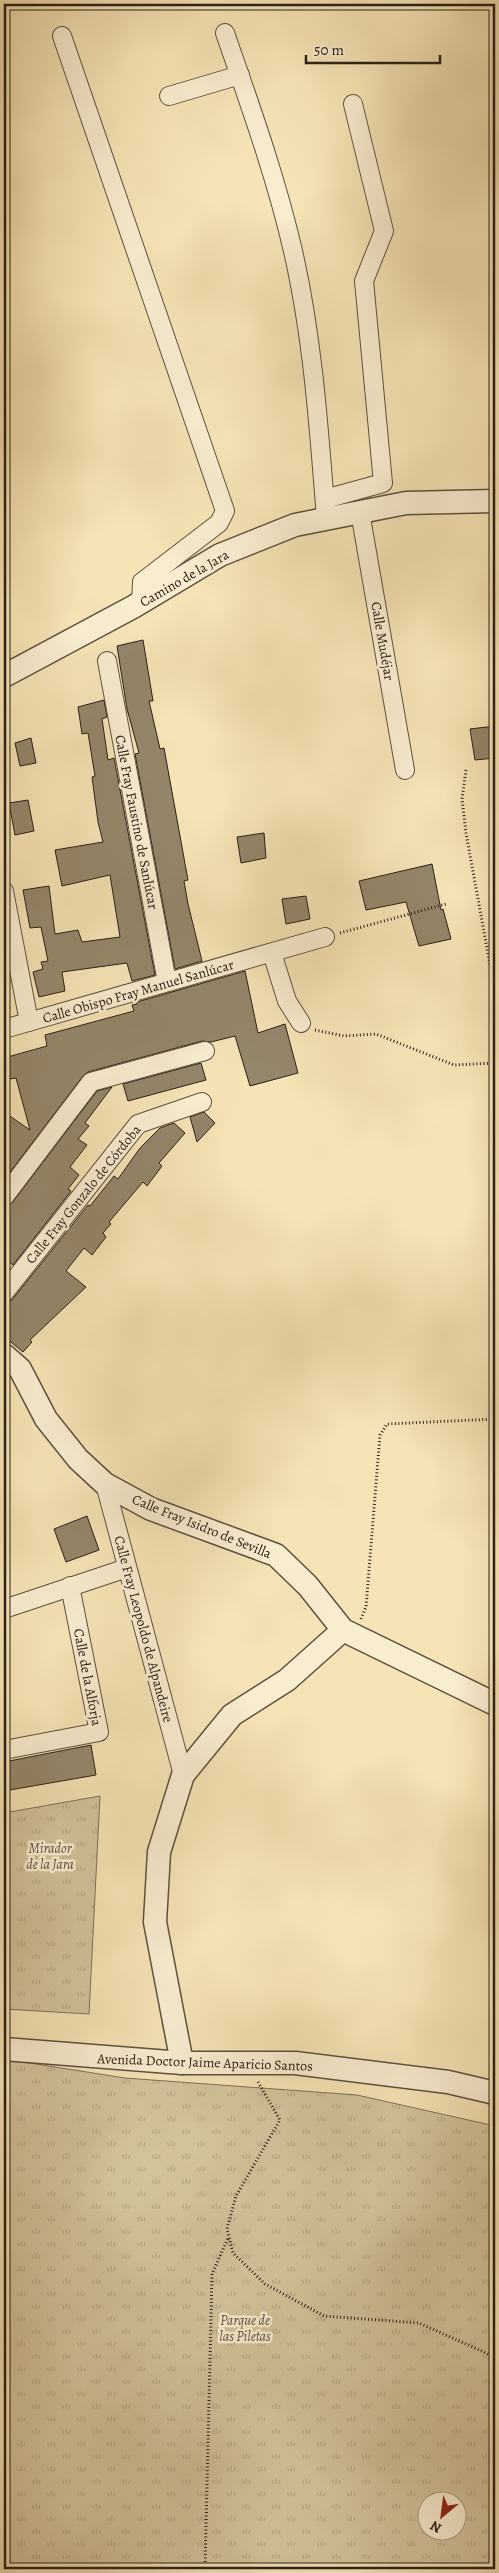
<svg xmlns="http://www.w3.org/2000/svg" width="499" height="2573" viewBox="0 0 499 2573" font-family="Alegreya,serif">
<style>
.park{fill:url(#park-tufts);stroke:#7e725a;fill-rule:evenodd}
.building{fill:#94866a;stroke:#292018}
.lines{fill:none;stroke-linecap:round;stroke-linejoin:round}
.minor-casing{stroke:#5c5140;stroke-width:20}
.tertiary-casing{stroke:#5c5140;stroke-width:25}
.path{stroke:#292018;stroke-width:3;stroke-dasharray:1 2.5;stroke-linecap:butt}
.minor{stroke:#f9edd0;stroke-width:18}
.tertiary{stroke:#f9edd0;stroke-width:22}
.labels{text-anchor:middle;stroke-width:5;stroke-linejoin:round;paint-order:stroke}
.street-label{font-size:14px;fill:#292018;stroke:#f9edd0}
.park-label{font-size:14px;font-style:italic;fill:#5c513f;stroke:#f9edd0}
</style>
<defs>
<pattern id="park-tufts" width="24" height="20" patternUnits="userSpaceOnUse" patternTransform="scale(1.25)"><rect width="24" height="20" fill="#d3c39b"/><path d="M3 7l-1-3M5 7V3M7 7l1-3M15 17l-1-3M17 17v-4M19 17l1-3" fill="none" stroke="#b5a785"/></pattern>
</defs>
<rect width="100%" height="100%" fill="#f6e4b6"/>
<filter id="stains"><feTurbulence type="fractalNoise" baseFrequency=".004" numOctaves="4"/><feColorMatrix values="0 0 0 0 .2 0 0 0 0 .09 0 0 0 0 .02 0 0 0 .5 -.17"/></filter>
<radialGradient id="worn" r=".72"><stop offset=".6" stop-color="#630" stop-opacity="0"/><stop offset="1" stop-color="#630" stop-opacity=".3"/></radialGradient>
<g class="park">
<polygon points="100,1796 89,2014 4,2009 4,1813"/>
<path d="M4,2059L125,2078L357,2095L495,2126V2569H4ZM426,2500H456V2530H426Z"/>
</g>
<g class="building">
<polygon points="143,640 153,701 149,701 160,749 164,748 188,880 184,881 188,904 202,961 175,969 135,754 139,753 127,709 117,646"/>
<polygon points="104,700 107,717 102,719 108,760 114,758 155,975 132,981 127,963 62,972 65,991 39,997 33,972 43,969 41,962 48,961 41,927 30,928 23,890 49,886 55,934 78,930 82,942 120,937 110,875 62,886 55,850 103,842 98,822 92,777 95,776 88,733 82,734 78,707"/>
<polygon points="495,726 495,758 475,760 470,729"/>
<polygon points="31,738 36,763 20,766 15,743"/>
<polygon points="28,800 34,831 15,835 9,803"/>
<polygon points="264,833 266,858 241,863 237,837"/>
<polygon points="432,864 441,910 443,909 451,939 419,946 406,902 366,910 359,881"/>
<polygon points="306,896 310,919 286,924 282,899"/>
<polygon points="245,971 258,1033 285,1024 298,1073 250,1086 235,1036 211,1042 202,1041 88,1072 83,1076 4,1180 4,1112 30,1130 16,1078 4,1080 4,1058 47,1046 45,1035 134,1011 132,1005 137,1004 137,1002"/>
<polygon points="201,1063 206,1080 128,1101 123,1084"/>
<polygon points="112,1087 85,1123 89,1126 78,1139 87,1145 70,1167 79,1175 68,1189 71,1191 13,1265 4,1258 4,1207 12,1203 97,1091"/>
<polygon points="204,1112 215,1123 197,1142 190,1117"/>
<polygon points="174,1123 185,1133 159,1163 162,1166 147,1186 143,1182 109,1222 111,1224 103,1233 106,1237 92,1255 84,1248 66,1271 86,1287 30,1340 32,1342 23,1352 6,1338 4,1303 12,1300 88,1205 90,1206 114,1176 118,1179 140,1148 160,1128"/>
<polygon points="87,1516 99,1550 66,1562 54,1529"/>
<polygon points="91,1745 96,1775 4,1791 4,1762"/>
</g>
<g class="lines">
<g class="minor-casing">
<g id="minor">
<path d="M225,33C250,105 276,177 293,251C313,339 319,429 326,519"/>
<polyline points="62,36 225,511 219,523 142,582 141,603"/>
<polyline points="169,96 240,75"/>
<polyline points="325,499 383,483 364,281 384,231 353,104"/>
<polyline points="360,512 405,770"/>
<polyline points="107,661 167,982"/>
<polyline points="4,891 29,1022"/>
<polyline points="272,953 287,1001 301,1023"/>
<polyline points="4,1029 325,937"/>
<polyline points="4,1197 91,1082 205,1051"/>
<polyline points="4,1293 138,1124 202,1102"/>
<polyline points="105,1484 183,1775"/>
<polyline points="4,1609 127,1568"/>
<polyline points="4,1750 99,1732 70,1586"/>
</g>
</g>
<g class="tertiary-casing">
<g id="tertiary">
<polyline points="4,676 133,607 220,555 295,525 406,503 495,501"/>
<polyline points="4,1355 20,1369 46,1419 78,1459 105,1484 151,1509 276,1555 308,1586 343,1630 495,1704"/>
<polyline points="4,2049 182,2063 295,2063 448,2082 495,2093"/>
<polyline points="182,2063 155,1922 159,1852 183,1775 232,1715 287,1680 343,1630"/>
</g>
</g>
<g class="path">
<polyline points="466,770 462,799 466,833 495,992"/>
<polyline points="340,933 446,904"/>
<polyline points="315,1030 344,1036 376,1034 454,1065 495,1063"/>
<polyline points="361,1619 366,1607 380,1435 387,1424 495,1419"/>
<polyline points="258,2082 280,2120 236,2196 227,2229 233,2253 265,2284 324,2316 419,2323 495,2357"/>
<polyline points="205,2569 212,2274 228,2238"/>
</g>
<use href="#minor" class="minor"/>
<use href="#tertiary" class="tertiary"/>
</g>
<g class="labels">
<g class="street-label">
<text transform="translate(184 578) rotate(-30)" y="5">Camino de la Jara</text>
<text transform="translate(383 641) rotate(80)" y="5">Calle Mudéjar</text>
<text transform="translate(137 822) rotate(79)" y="5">Calle Fray Faustino de Sanlúcar</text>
<text transform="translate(138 991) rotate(-16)" y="5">Calle Obispo Fray Manuel Sanlúcar</text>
<text transform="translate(83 1194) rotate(-51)" y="5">Calle Fray Gonzalo de Córdoba</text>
<text transform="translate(202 1526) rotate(22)" y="5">Calle Fray Isidro de Sevilla</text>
<text transform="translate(144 1629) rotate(75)" y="5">Calle Fray Leopoldo de Alpandeire</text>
<text transform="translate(88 1677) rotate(79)" y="5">Calle de la Alforja</text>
<text transform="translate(205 2062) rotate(2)" y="5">Avenida Doctor Jaime Aparicio Santos</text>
</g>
<g class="park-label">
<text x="50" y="1853">Mirador<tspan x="50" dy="16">de la Jara</tspan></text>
<text x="245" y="2325">Parque de<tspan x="245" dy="16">las Piletas</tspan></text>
</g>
</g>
<rect width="499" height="2573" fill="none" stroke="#f6e4b6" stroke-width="20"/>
<rect x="5" y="5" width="489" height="2563" fill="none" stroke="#292018" stroke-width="2.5"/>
<rect x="10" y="10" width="479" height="2553" fill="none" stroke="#292018"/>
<g transform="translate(442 2516) rotate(209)"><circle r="24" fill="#f9edd0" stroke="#a69b86"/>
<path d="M0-4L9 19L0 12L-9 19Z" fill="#8f2418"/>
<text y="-8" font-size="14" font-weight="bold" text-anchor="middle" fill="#292018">N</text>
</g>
<path d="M306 55v8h134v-8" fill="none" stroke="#292018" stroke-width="2.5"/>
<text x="314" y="55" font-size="15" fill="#292018" stroke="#f9edd0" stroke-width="4" paint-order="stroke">50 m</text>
<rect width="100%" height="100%" filter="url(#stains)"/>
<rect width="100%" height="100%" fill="url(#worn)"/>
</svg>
